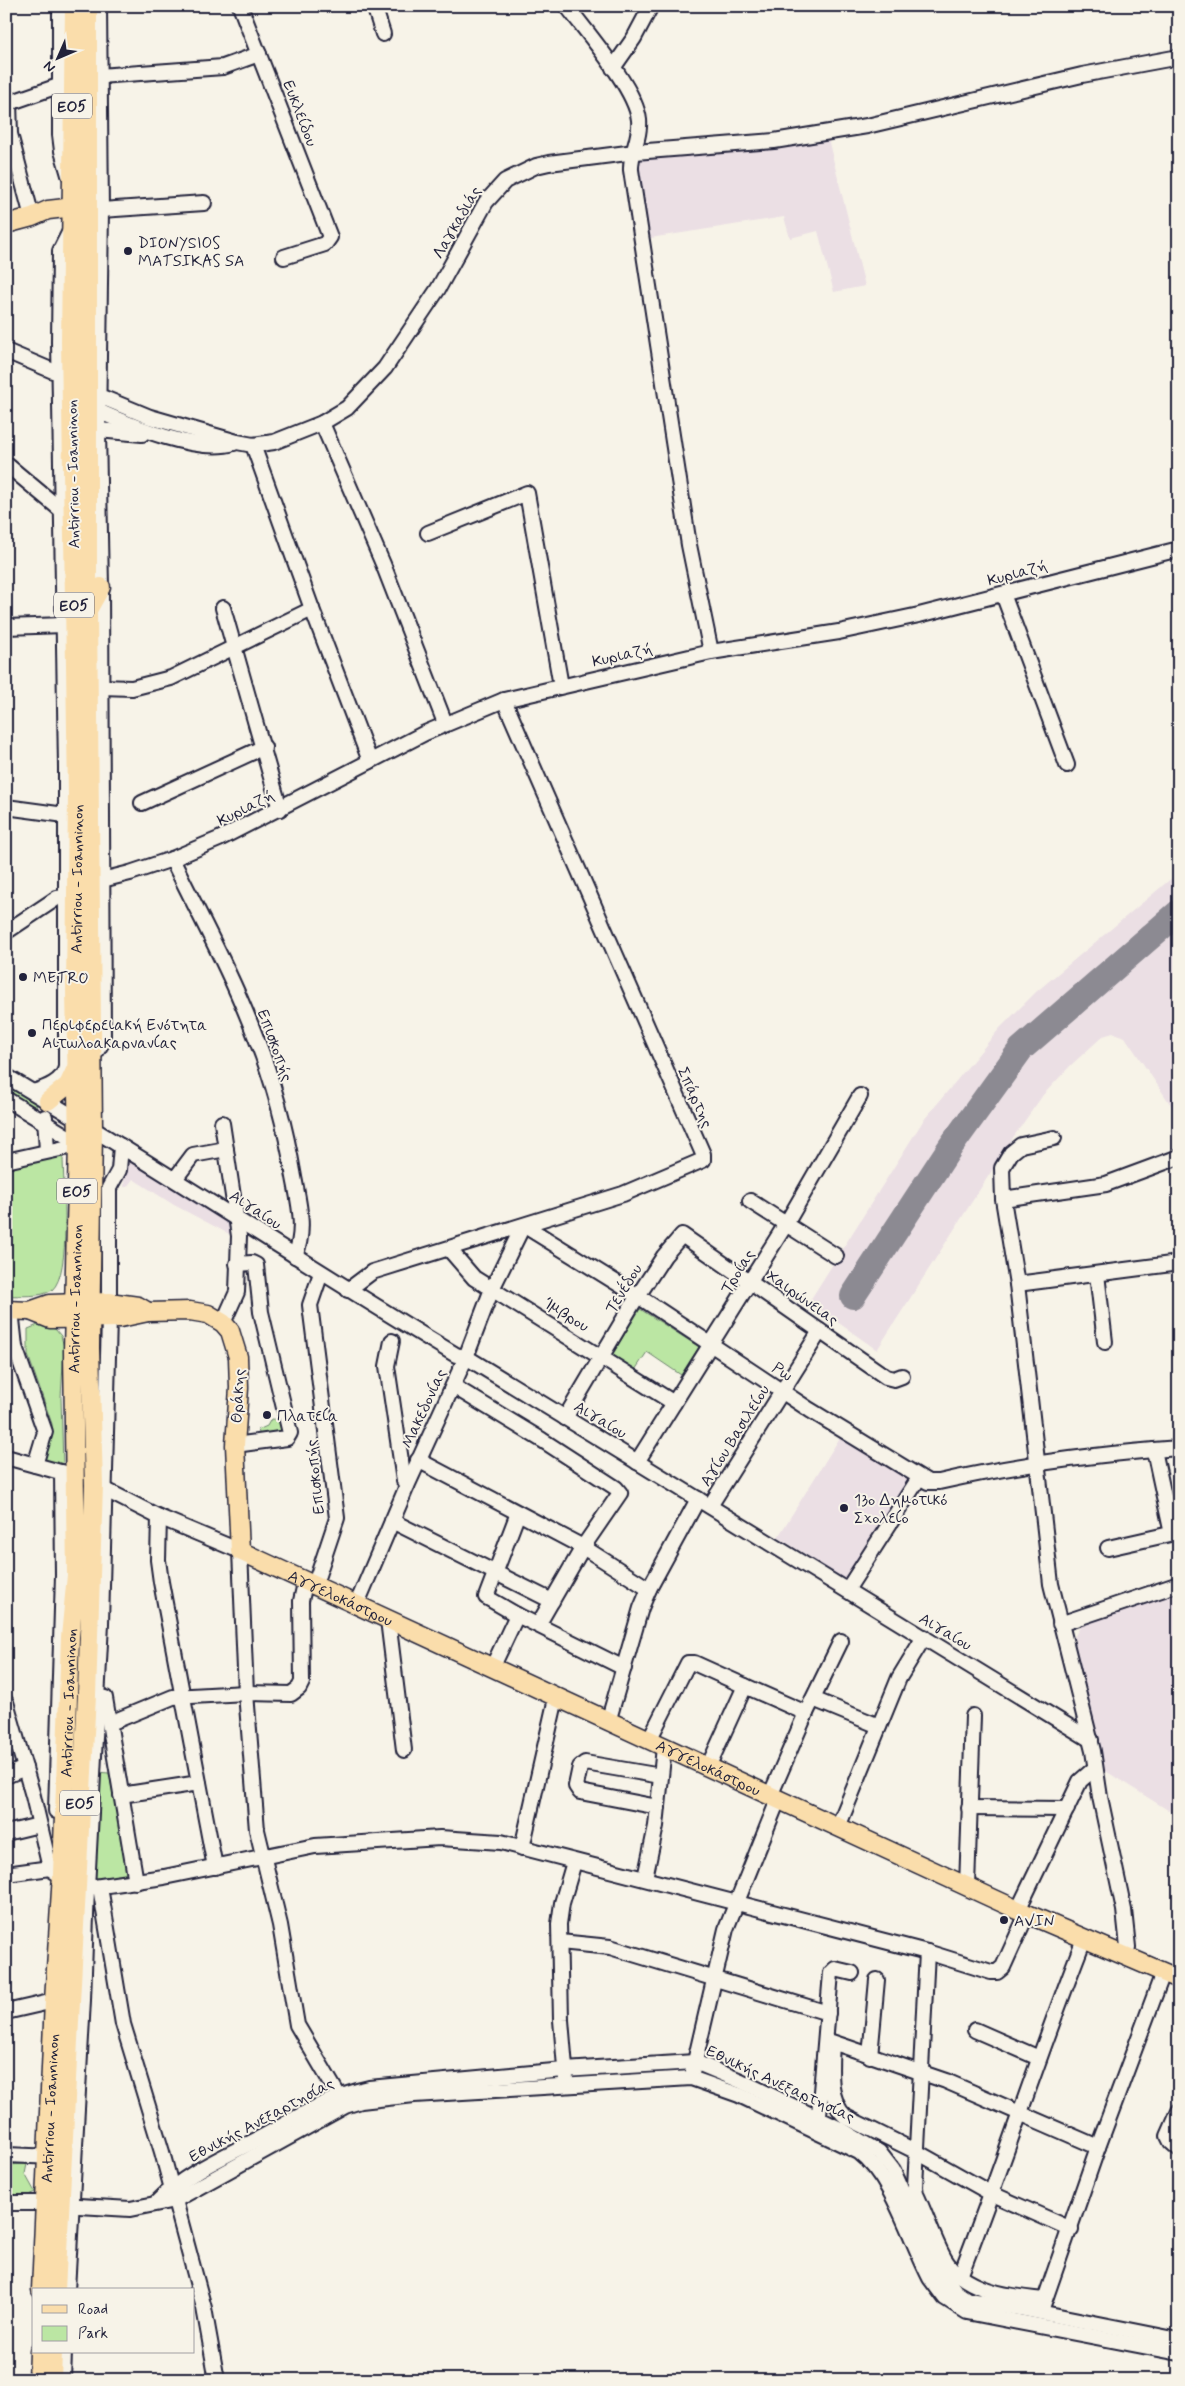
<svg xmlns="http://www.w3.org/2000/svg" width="1185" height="2386" viewBox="0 0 1185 2386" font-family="Mynerve,sans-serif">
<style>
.built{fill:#ebdfe4}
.green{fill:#bbe6a3;stroke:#6e846f}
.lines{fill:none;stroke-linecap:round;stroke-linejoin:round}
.taxiway{stroke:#8c8a92;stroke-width:26}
.minor-casing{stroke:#22223b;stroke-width:18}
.major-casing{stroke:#22223b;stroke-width:21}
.minor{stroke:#f7f3e8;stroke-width:14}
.major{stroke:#faddab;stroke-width:18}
.poi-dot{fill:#22223b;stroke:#f7f3e8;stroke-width:2}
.labels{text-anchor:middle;stroke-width:4;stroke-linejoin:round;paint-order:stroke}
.shield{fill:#f7f3e8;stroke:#62616f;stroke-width:1}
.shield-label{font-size:15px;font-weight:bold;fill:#22223b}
.street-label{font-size:16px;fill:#22223b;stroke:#f7f3e8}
.poi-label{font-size:16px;fill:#22223b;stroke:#f7f3e8;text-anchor:start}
</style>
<rect width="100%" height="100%" fill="#f7f3e8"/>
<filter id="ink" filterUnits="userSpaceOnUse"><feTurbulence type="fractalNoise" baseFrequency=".02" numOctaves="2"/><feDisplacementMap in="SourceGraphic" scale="10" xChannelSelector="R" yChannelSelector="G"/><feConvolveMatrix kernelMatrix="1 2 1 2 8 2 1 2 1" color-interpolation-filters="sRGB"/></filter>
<g filter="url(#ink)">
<g class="built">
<polygon points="828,139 865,286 834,292 818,231 790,238 784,217 650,238 638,159"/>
<polygon points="1179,872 1179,1117 1125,1037 1113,1033 1103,1036 1071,1065 1043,1095 1014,1136 877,1350 809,1302 923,1121 1000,1028 1036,992"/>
<polygon points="125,1154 230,1222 231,1235 174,1205 133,1179 127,1187 124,1187"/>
<polygon points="841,1436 910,1480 847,1581 778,1537"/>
<polygon points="1179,1591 1179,1817 1104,1770 1074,1637 1082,1624"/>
</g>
<g class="green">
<polygon points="6,1085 36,1103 37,1112 6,1094"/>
<path d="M63,1156C63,1183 72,1273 52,1290C41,1298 20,1295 6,1296V1169Z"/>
<polygon points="640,1309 699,1347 681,1375 647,1352 635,1370 612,1355"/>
<polygon points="38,1325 55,1329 61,1336 64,1347 61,1397 63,1467 44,1460 52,1435 52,1424 28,1355 28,1329"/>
<polygon points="271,1419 285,1420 287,1432 260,1436 258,1430 267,1426"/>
<polygon points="96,1772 109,1773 129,1876 93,1879"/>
<polygon points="27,2164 25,2174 35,2192 26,2196 6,2195 6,2165"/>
</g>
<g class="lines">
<polyline class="taxiway" points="853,1296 951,1146 1021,1049 1179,912"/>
<g class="minor-casing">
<g id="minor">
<polyline points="60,6 60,135 62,151 69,175"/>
<polyline points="240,6 330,237 325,244 284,257"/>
<polyline points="374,6 383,34"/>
<path d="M567,6C587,33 636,89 639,120C641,138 630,153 631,170L689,545L711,652"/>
<polyline points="613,68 634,38 651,6"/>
<polyline points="99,76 223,67 259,54"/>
<polyline points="6,99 12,102 61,85"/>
<polyline points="9,102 10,134 32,217"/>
<polyline points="101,210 204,203"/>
<polyline points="6,351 53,371"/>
<polyline points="104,398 150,417 237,442 253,445 274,442 322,423 347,408 385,368 438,289 486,202 505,181 536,166 549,163 635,152 774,141 867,126 1082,75 1179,57"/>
<path d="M98,411C132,426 198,454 234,443"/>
<polyline points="322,423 383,564 445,723"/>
<polyline points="98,430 142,434"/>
<polyline points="253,445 312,609 370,761"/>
<polyline points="6,464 61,510"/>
<polyline points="428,533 527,493 561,686"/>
<polyline points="1003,594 1067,765"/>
<polyline points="223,608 280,809"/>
<polyline points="6,627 64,625"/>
<polyline points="101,687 132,688 171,678 312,609"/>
<polyline points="142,803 264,747"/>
<polyline points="6,807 65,815"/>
<path d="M172,859C201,918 233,977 256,1038C274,1083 286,1130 294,1177C299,1204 306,1230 295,1256"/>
<polyline points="102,880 130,873 172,859 219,839 425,733 504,700 711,652 839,632 919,615 1179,549"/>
<polyline points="6,932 57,898 65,897"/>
<polyline points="93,1057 103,1041 101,587 98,430 101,210 99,6"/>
<polyline points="6,1076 77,1119"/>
<path d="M33,1092C46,1088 63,1082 66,1067V767L59,342L60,251L70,231"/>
<polyline points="6,1099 78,1143"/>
<polyline points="45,1117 47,1151"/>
<polyline points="222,1123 239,1236 237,1292 223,1323"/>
<path d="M93,1129C215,1204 334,1282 456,1355L466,1357L1091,1740"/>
<polyline points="1054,1138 1021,1145 1011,1153 1002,1168 1003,1199 1017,1284 1051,1584 1093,1751 1100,1797 1124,1910 1128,1947 1126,1957"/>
<polyline points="6,1161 78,1145"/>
<polyline points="175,1179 193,1155 226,1149"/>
<polyline points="1003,1199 1106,1184 1179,1157"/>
<polyline points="750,1201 836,1256"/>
<path d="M525,1226L638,1296L810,1410L928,1482H939C1018,1464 1098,1454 1179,1448"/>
<polyline points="449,1249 474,1278 674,1403"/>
<polyline points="1097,1274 1105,1342"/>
<polyline points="1017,1284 1179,1263"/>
<polyline points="348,1290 372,1272 623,1194 703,1160 703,1154 504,700"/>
<polyline points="109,1302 109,1188 119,1170 121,1146"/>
<polyline points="11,1310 15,1347 45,1432 35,1465"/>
<polyline points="392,1341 387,1366 404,1481 407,1486"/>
<polyline points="453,1386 542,1440 616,1488 620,1493 583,1547 538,1625"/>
<polyline points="565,1418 632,1305 664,1256 682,1235 886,1377 894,1379 902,1376"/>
<polyline points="235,1445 287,1438 290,1433 261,1312 256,1265 252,1263 237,1264"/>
<polyline points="1154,1450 1172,1534"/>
<polyline points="6,1457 71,1475"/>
<polyline points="418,1460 583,1547 649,1589"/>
<polyline points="637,1462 786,1224 860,1096"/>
<polyline points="98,1486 159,1517 240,1551 246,1693 257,1830 280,1925 297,2025 343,2103"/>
<polyline points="710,1506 820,1331"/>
<polyline points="518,1513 486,1597 517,1615 624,1668"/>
<polyline points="159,1517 158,1560 161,1582 215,1867"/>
<polyline points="392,1521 552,1601"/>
<polyline points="1108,1548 1179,1532"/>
<polyline points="314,1587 337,1518 310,1305 321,1273"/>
<polyline points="847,1590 919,1478"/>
<polyline points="356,1606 407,1486 466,1357 492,1289 523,1226"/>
<polyline points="388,1620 404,1750"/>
<polyline points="1060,1624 1179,1584"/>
<polyline points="492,1668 517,1615"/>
<polyline points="92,1696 105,1698 136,1882"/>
<polyline points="813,1699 879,1726"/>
<polyline points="6,1702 33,1796 50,1868 55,1872"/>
<polyline points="608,1722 641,1608 649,1589 698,1499"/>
<polyline points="110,1723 173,1697 246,1693 291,1694 299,1688 302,1682 301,1601 305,1583"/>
<polyline points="649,1740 688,1663 694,1663 745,1686"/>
<polyline points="708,1767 745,1686 806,1713"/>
<polyline points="6,1776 25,1768"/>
<polyline points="121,1795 199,1783"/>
<polyline points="770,1796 806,1713 841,1641"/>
<polyline points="658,1807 580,1792 576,1786 580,1767 585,1763 661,1776"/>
<polyline points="969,1808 1067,1809"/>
<polyline points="56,1811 63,1575 62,1472"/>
<polyline points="838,1827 899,1678 924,1637"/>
<polyline points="6,1833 39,1825"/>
<polyline points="522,1848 556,1698"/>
<polyline points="6,1874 50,1868"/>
<polyline points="645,1878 656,1826 664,1747"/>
<polyline points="967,1886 973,1716"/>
<polyline points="100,1887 123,2024 162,2152 204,2308 217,2380"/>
<polyline points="87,1888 164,1877 315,1846 440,1838 501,1842 927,1952 991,1972 997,1972 1003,1967 1027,1914"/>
<polyline points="1018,1910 1080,1781 1095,1768"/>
<polyline points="560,1942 610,1947 828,2013"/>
<path d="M927,1952L915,2187L916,2194C926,2215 933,2238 944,2258C963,2291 1011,2297 1044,2300"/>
<polyline points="6,2012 54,2001"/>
<polyline points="975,2030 1039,2058"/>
<polyline points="870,2056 877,1980"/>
<polyline points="693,2070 726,1929 778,1800"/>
<polyline points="566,2079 561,2020 559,1924 562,1903 574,1862"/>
<polyline points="1179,2111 1168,2136 1171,2142 1179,2149"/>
<polyline points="818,2127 831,1973 835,1969 852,1973"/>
<polyline points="6,2155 55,2157"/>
<polyline points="6,2203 35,2203"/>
<path d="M156,2203C185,2173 226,2156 262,2137C297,2118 330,2096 369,2088L564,2070L695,2062L741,2081L840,2129L879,2152L893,2170L937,2268L956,2292L968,2300L1019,2308L1179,2340"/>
<path d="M79,2206L130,2209L175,2200L345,2106L361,2101L414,2095L691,2078L739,2095L859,2152C893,2178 910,2240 930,2278L945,2298L967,2312L1179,2353"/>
<path d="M1071,2229L992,2194L917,2152L846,2117C827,2101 831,2065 832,2042L946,2081L1098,2147"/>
<path d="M960,2276C1004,2164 1040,2050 1084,1939"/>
<polyline points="67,2290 83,2000 87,1888 101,1624 109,1318"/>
<polyline points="1042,2308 1098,2147 1163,1973"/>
<polyline points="63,2380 64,2352"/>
</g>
</g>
<g class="major-casing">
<g id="major">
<polyline points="6,224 32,217 48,210 83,206"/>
<polyline points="88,610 101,587"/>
<polyline points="48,1101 68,1085 76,1068"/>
<polyline points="6,1310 30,1311 50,1304 109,1302 138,1306 148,1312"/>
<path id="s1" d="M30,1311L50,1319L120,1318L148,1312L190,1311L208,1314L223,1323L230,1331L238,1357L239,1388L235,1445L240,1551L1018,1910L1179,1979"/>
<path id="s2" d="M41,2290L54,2001L62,1874L70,1637L76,1575L73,1351L78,1143L75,991L77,795L70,342L74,6"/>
<polyline points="56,2290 87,1695 94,1485 90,1348 93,1129 88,611 88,6"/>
<polyline points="38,2380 39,2352"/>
<polyline points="52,2380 53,2352"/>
</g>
</g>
<use href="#minor" class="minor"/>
<use href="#major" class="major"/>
</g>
</g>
<g class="poi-dot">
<circle cx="128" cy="251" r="5"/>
<circle cx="23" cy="977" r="5"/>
<circle cx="32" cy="1033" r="5"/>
<circle cx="267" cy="1415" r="5"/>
<circle cx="844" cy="1508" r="5"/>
<circle cx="1004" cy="1920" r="5"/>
</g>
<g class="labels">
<g class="shield">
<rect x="52" y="93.5" width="40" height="25" rx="4"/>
<rect x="54" y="592.5" width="40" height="25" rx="4"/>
<rect x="57" y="1178.5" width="40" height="25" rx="4"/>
<rect x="60" y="1790.5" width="40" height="25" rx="4"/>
</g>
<g class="shield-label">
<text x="72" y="111">ΕΟ5</text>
<text x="74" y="610">ΕΟ5</text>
<text x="77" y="1196">ΕΟ5</text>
<text x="80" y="1808">ΕΟ5</text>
</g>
<g class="street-label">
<text transform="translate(301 113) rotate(69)" y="6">Ευκλείδου</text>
<text transform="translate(456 222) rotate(-60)" y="6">Λαγκαδιάς</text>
<text transform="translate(72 474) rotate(-91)" y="6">Antirriou - Ioanninon</text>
<text transform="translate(1017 572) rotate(-15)" y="6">Κυριαζή</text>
<text transform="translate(622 654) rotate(-13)" y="6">Κυριαζή</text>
<text transform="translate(245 807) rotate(-27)" y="6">Κυριαζή</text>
<text dy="6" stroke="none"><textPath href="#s2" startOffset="1412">Antirriou - Ioanninon</textPath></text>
<text transform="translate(276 1045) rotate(70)" y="6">Επισκοπής</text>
<text transform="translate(696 1097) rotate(66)" y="6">Σπάρτης</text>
<text transform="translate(256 1209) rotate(33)" y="6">Αιγαίου</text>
<text transform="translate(737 1271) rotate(-58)" y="6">Τροίας</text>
<text transform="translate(623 1288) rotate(-58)" y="6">Τενέδου</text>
<text transform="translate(803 1297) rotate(35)" y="6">Χαιρώνειας</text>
<text dy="6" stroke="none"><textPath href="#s2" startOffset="992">Antirriou - Ioanninon</textPath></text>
<text transform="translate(567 1314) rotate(32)" y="6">Ίμβρου</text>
<text transform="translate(783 1371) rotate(34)" y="6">Ρω</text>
<text transform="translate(237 1396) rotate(-87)" y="6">Θράκης</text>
<text transform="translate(423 1408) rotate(-65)" y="6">Μακεδονίας</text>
<text transform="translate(601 1419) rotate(31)" y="6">Αιγαίου</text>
<text transform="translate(734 1435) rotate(-58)" y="6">Αγίου Βασιλείου</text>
<text transform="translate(314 1477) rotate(-96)" y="6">Επισκοπής</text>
<text dy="6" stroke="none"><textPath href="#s1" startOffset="541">Αγγελοκάστρου</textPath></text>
<text transform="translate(946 1631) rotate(31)" y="6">Αιγαίου</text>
<text dy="6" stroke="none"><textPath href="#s2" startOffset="588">Antirriou - Ioanninon</textPath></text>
<text dy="6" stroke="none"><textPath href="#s1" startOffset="946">Αγγελοκάστρου</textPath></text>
<text transform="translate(781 2083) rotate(25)" y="6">Εθνικής Ανεξαρτησίας</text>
<text dy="6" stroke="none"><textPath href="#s2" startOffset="182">Antirriou - Ioanninon</textPath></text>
<text transform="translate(261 2119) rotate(-28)" y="6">Εθνικής Ανεξαρτησίας</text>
</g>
<g class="poi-label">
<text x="138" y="248">DIONYSIOS<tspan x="138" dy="18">MATSIKAS SA</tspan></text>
<text x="33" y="983">METRO</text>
<text x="42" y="1030">Περιφερειακή Ενότητα<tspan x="42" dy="18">Αιτωλοακαρνανίας</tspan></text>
<text x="277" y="1421">Πλατεία</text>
<text x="854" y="1505">13ο Δημοτικό<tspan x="854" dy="18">Σχολείο</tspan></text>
<text x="1014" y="1926">AVIN</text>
</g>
</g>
<rect width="1185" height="2386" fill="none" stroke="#f7f3e8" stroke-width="25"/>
<rect x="12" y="12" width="1160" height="2361" fill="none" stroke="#22223b" stroke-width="2" filter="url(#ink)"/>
<rect x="32" y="2288" width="162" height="65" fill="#f7f3e8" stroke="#a29fa3"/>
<rect x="42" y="2305" width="25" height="8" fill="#faddab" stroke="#a29fa3"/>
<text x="78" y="2314" font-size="15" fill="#22223b">Road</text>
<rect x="42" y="2326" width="25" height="15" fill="#bbe6a3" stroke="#a29fa3"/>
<text x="78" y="2338" font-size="15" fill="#22223b">Park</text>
<g transform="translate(58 58) rotate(225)" stroke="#f7f3e8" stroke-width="4" paint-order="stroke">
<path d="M0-4L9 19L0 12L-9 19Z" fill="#22223b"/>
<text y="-8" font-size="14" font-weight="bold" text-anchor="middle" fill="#22223b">N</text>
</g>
</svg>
